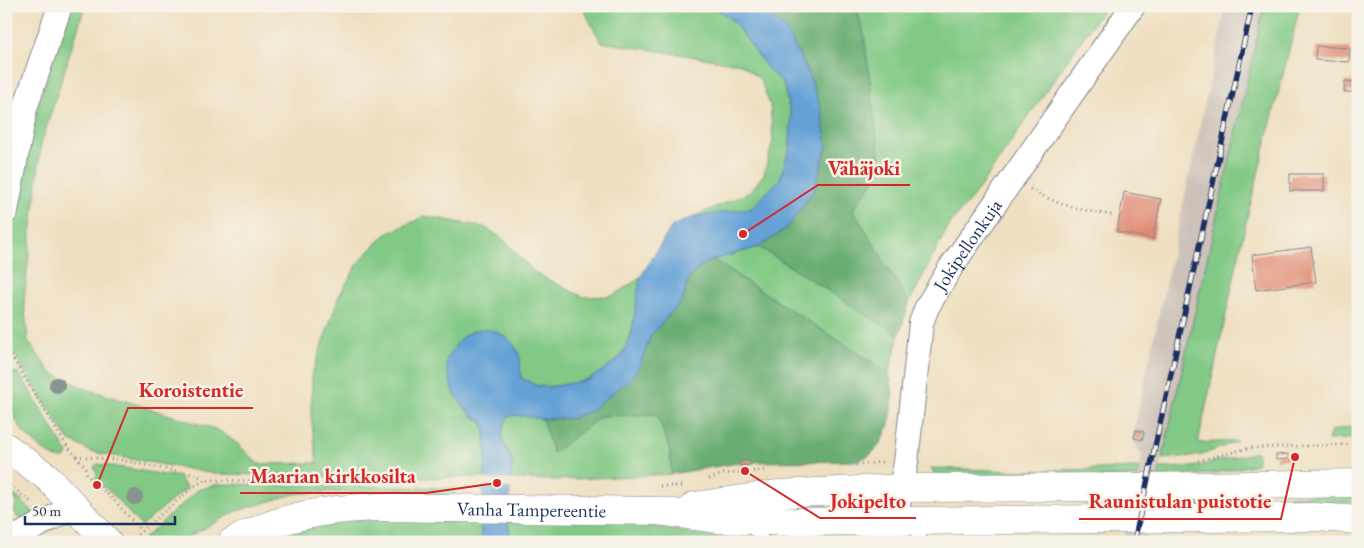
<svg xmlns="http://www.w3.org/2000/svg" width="1364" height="548" viewBox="0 0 1364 548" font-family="'EB Garamond',serif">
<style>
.industrial{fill:#cdc2b9}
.green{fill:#82c985;stroke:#4e7c72}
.forest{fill:#69ad72;stroke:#426e68}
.water{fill:#65a1d6;stroke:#40689a}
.pier{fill:#eedfc0}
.building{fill:#e08b74}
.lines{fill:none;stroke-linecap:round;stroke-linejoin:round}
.lane-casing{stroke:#84878f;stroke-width:13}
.street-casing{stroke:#84878f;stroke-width:26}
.secondary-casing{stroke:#84878f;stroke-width:29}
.path{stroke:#84878f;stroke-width:3;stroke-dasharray:1 4;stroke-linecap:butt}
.lane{stroke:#fff;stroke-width:11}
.street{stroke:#fff;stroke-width:24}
.secondary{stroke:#fff;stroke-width:28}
.rail-casing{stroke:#1b2f5e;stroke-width:5.5}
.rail{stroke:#f7f3e8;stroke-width:4;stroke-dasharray:11;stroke-linecap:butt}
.tree{fill:#889490}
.labels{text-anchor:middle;stroke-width:5;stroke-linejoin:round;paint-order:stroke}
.street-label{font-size:19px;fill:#1b2f5e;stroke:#f7f3e8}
.leader{fill:none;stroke:#d62828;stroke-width:2}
.callout-dot{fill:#d62828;stroke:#f7f3e8;stroke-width:2}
.callout-label{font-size:20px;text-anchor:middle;font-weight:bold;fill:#d62828;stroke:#f7f3e8;stroke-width:5;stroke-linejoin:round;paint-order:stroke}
</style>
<rect width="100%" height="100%" fill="#f7f3e8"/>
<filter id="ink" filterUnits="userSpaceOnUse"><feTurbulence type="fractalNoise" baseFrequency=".02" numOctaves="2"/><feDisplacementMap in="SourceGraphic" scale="10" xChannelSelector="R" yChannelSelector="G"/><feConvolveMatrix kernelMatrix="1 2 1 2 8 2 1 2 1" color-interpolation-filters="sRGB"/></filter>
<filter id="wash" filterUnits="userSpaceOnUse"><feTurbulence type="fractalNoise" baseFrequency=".0096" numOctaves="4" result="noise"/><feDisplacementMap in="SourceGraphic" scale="20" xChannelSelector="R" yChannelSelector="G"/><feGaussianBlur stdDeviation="1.12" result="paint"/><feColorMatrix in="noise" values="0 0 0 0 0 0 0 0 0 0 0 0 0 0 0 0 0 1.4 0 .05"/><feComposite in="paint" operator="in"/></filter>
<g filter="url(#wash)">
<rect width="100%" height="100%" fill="#eedfc0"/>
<polygon class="industrial" points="1226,6 1264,6 1162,459 1146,542 1123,542 1142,455 1132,439"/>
<g class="green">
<path d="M68,6H85L41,144L24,300L28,341L51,373L87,389L218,430L239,445L258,464L317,463L311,416L312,374L339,296L359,262L385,235L425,216L484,227L502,238L535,273L583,297L612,296L640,278C634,332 631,372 569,384C550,387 537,389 521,378L520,359L470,415L483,422L488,454L485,477L419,478L216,474L92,452L69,440L24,371L9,343L11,244L18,195L29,136Z"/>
<polygon points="582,6 713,6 735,23 768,69 783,83 791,116 790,147 780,179 752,209 693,217 750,192 764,174 773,141 770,105 760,79 741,64 601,42"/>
<polygon points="856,6 1105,6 973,197 950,223 909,303 853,210 881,169 864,35"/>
<polygon points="1264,6 1300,6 1246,222 1198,443 1237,441 1202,455 1162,459"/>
<polygon points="759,247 899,335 889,373 713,260"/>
<path d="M12,372L19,373L68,454L65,458C55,460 49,454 41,448C11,426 9,407 12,372Z"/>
<path d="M657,414L670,450L671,474L555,480L511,479C511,473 513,465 511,458C505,438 495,442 508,417L515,415L542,419L553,453L601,416Z"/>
<polygon points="1358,425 1358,438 1328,440 1331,431"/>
<polygon points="1257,452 1257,464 1211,474 1158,477 1160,468 1193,467"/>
<polygon points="98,464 179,477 187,488 141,526 112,494 95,479 97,474 94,467"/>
<polygon points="931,468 1021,471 1139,468 1137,477 937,478"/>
<polygon points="219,484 455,488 455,495 328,492 294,494 237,511 178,542 141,541 198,490"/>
<polygon points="6,488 31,509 34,515 25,520 17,517 14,510 17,501 6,496"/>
<polygon points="1358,494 1358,503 1328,502 1152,509 1154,500"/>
<polygon points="341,519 481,522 482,542 269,542 294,530"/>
<polygon points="508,521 624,521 740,542 511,542"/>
<polygon points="806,529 851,530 851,542 804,542"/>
</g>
<g class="forest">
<polygon points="757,6 856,6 864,35 881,169 853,210 909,303 899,335 759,247 787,228 814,190 827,146 821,110 810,77 786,30"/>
<path d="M713,260L889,373C897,397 892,435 872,453C868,457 860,459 855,461L744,462L671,474L670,450L657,414L601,416L553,453L542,419L573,418L590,411L628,381L640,366L651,335L683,300L688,279L699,267Z"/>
</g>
<path class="water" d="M713,6H757L786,30L797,51L810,77L821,110L827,146L814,190L787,228L759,247L713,260L699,267L688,279L683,300L651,335L640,366L628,381L590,411L573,418L542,419L515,415L508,417C493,444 509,442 512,464L508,521L511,542H482C477,500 492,466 483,422C459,408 449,389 446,361C451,352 456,342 464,336C484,320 515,335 520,358C521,364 520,371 521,378L538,386L550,387L588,380L620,358L631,338L640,278L672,226L693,217L752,208L780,179L790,147L791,116L783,83L768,69L735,23Z"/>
<polygon class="pier" points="483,479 513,480 513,488 482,487"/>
<g id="blocks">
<g class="building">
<polygon points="1316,46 1350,48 1349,62 1315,60"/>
<polygon points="1345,81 1358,82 1358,92 1344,92"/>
<rect x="1290" y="174" width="34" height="17"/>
<polygon points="1124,192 1161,199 1153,239 1117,232"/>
<polygon points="1311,247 1316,282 1256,290 1252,255"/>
<polygon points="1136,430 1144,432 1142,440 1134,438"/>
<polygon points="1288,454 1288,459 1276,460 1276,455"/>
<polygon points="751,460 751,465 740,466 739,461"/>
</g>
</g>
</g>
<g filter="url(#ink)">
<use href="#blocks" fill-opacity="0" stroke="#84878f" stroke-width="1"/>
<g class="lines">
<g class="lane-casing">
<g id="lane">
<polyline points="795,521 796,542"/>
<polyline points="6,523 19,536"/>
<polyline points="749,527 759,534 765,542"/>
<polyline points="883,542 894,522"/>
<polyline points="913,542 929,525"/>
</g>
</g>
<g class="street-casing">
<g id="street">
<polyline points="6,211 25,108 60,6"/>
<path id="s1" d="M895,520L906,462L921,323L927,307L951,267L1133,6"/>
<polyline points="7,542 74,506"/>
</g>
</g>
<g class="secondary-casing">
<g id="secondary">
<polyline points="6,447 47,477 108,542"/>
<polyline points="694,506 778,494 902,488 1146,487 1358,483"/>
<path id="s2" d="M232,542C279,516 326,509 379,507L658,511L719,519L795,522L1315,517L1358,520"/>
</g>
</g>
<g class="path">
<path d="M1030,189C1056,205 1083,211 1112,215"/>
<polyline points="6,347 64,442 85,467 87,475 116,502 141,531"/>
<polyline points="76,456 120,460 196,475 205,480"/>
<polyline points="1198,461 1249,448 1358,444"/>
<polyline points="856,465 884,462"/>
<polyline points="709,479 724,474 767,470"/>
<polyline points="6,482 33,504"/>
<polyline points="660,486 681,486"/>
<polyline points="130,541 193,487 205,480 379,482"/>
</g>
<use href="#lane" class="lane"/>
<use href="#street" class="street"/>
<use href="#secondary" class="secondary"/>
<g class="rail-casing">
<polyline id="rail" points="1134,542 1252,6"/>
</g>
<use href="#rail" class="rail"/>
</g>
<g class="tree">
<circle cx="57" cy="385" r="8"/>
<circle cx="135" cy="497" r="8"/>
</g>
</g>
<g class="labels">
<g class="street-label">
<text dy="7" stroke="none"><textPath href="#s1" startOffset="290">Jokipellonkuja</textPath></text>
<text dy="7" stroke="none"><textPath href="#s2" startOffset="305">Vanha Tampereentie</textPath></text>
</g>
</g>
<path class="leader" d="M743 234L818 185H910M97 485L128 408H253M497 483L426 493H240M745 471L820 518H916M1295 457L1281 519H1079"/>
<g class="callout-dot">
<circle cx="743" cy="234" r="5"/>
<circle cx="97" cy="485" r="5"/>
<circle cx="497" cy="483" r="5"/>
<circle cx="745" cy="471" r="5"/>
<circle cx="1295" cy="457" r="5"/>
</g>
<g class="callout-label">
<text x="864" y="175">Vähäjoki</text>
<text x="191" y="397">Koroistentie</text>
<text x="333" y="483">Maarian kirkkosilta</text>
<text x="868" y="508">Jokipelto</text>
<text x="1180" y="508">Raunistulan puistotie</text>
</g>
<rect width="1364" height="548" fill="none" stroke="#f7f3e8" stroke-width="25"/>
<path d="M25 516v8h150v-8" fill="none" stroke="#1b2f5e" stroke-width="2.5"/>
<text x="32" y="516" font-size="15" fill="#1b2f5e" stroke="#f7f3e8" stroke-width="4" paint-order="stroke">50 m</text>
</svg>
